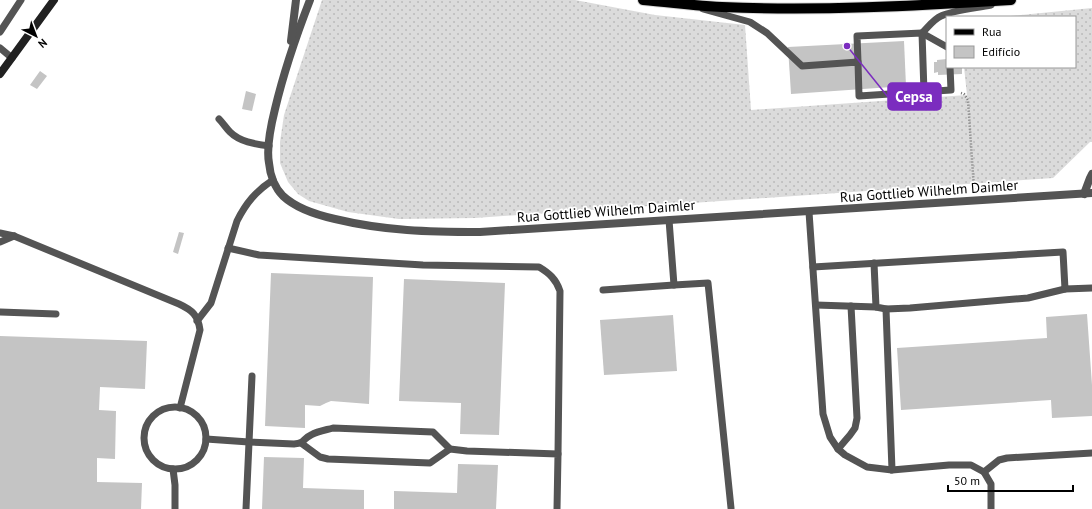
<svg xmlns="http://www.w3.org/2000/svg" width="1092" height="509" viewBox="0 0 1092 509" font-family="'PT Sans',sans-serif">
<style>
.grass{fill:url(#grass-dots)}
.building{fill:#c4c4c4}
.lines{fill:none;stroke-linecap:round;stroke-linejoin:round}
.primary-casing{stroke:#dbdbdb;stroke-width:12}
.path{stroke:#767676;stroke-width:2.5;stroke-dasharray:1 2;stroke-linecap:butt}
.lane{stroke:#545454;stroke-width:7}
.street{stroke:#545454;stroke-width:8}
.secondary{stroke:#212121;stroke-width:8}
.primary{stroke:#000;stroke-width:10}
.labels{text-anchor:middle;stroke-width:3.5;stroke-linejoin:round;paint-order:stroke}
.street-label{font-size:14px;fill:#000;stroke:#fff}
.leader{fill:none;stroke:#7b2cbf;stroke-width:1.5}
.callout-dot{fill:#7b2cbf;stroke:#fff;stroke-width:1.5}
.callout{fill:#7b2cbf;stroke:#7b2cbf;stroke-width:1.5}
.callout-label{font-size:15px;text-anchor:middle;font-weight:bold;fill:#fff}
</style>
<defs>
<pattern id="grass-dots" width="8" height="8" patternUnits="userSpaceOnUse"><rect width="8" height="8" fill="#dbdbdb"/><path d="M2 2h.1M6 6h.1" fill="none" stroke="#bababa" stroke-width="1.8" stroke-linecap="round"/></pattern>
</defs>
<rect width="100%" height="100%" fill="#fff"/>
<polygon class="grass" points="322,0 575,0 655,15 745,25 751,110 967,95 964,67 1075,67 1075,17 1000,17 1092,8 1092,142 1090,142 1053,178 475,218 399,219 348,212 309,201 298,194 288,182 280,163 280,142 284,115"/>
<g class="building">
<polygon points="904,41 906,86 791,94 788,47"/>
<polygon points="947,59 947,67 962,67 962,74 938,75 938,72 934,73 934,62 937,62 937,60"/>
<polygon points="40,71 47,76 37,89 30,85"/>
<polygon points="246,91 256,94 252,111 242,109"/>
<polygon points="179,232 184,233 178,254 173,252"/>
<polygon points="271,273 373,277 369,404 331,401 326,403 320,406 305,405 305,428 265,426"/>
<polygon points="404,279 505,283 499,435 460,434 461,403 399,401"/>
<polygon points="1087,314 1092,385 1092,416 1052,418 1051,400 901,410 897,348 1047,338 1046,317"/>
<polygon points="673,315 677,371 604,375 600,320"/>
<polygon points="0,336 147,341 145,389 100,387 99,410 116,411 115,459 97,458 97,482 142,483 141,509 0,509"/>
<polygon points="264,457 304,458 303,488 364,490 364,509 262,509"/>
<polygon points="458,464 498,465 496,509 394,509 394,491 457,493"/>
</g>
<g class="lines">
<g class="primary-casing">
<path id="primary" d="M643,0C669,2 696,6 722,7C818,11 915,6 1011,0"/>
</g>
<polyline class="path" points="961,93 964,94 968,100 974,189"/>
<g class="lane">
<polyline points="703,9 750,22 767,33 802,66 858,62 859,96 951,90 950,67"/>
<polyline points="0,32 21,0"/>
<polyline points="0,48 12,58"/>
<polyline points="858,62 857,36 922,33 947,47"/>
<path d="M924,92L922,33C928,27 934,19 941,16C954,10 977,8 991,5"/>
<path d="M219,119C223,123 226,128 230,132C240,142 255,144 269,146"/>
<polyline points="809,212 823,414 830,437 838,449 845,455 867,467 892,470 949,465 971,465 984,472 991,484 991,509"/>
<path d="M0,233L14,236L179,304C192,310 198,315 200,330L180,408"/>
<polyline points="0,242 14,236"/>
<path d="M228,248L259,255L423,265L539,267C549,273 556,279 560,291L558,454"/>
<polyline points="874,263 876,307 886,309 910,308 1028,298 1065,289"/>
<polyline points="813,267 1063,252 1065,289 1092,288"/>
<polyline points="674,285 708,283 731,508"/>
<polyline points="603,290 674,285 669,220"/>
<polyline points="816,305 876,307"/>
<polyline points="886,309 892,470"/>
<polyline points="0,312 56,314"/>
<path d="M197,321L211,303L237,221C246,203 256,191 273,180"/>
<circle cx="175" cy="438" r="31"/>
<path d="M206,439L249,442L294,444C306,443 302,439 311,435C318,431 326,430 333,428L433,432L450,449L467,451L558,454L557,509"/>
<polyline points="301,443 320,457 328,459 430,463 450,449"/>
<polyline points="838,449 850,435 855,428 857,418 851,306"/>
<polyline points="173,469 175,485 175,509"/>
<polyline points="984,472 999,460 1007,458 1092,453"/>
<polyline points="246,509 252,376"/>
</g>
<g class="street">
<path d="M310,0C296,36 284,71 275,109C271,125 266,147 269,163C270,175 275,188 283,196C297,209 317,215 335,219C385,231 429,232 480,232L1092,193"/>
<polyline points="291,41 296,0"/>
<polyline points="1084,194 1090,178 1092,174"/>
</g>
<polyline class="secondary" points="0,74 54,0"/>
<use href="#primary" class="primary"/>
</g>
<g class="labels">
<g class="street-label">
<text transform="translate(929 191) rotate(-4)" y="5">Rua Gottlieb Wilhelm Daimler</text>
<text transform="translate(606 211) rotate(-4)" y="5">Rua Gottlieb Wilhelm Daimler</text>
</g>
</g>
<path class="leader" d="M847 46L888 97"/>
<circle class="callout-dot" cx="847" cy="46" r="4"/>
<rect class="callout" x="888" y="83" width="53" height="27" rx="4"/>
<g class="callout-label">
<text x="914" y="102">Cepsa</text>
</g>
<rect x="946" y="16" width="130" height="52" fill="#ffffff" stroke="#999999"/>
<rect x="954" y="29" width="20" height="6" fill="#000000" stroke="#999999"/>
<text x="982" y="36" font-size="12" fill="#000000">Rua</text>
<rect x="954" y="46" width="20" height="12" fill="#c4c4c4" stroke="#999999"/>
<text x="982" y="56" font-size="12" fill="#000000">Edifício</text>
<g transform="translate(36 36) rotate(138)" stroke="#ffffff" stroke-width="3" paint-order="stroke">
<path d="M0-3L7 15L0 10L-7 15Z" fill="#000000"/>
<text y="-6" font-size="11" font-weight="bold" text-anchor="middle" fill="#000000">N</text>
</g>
<path d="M948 485v6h125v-6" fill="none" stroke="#000000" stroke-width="2"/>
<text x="954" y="485" font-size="12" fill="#000000" stroke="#ffffff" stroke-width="3" paint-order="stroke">50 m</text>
</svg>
